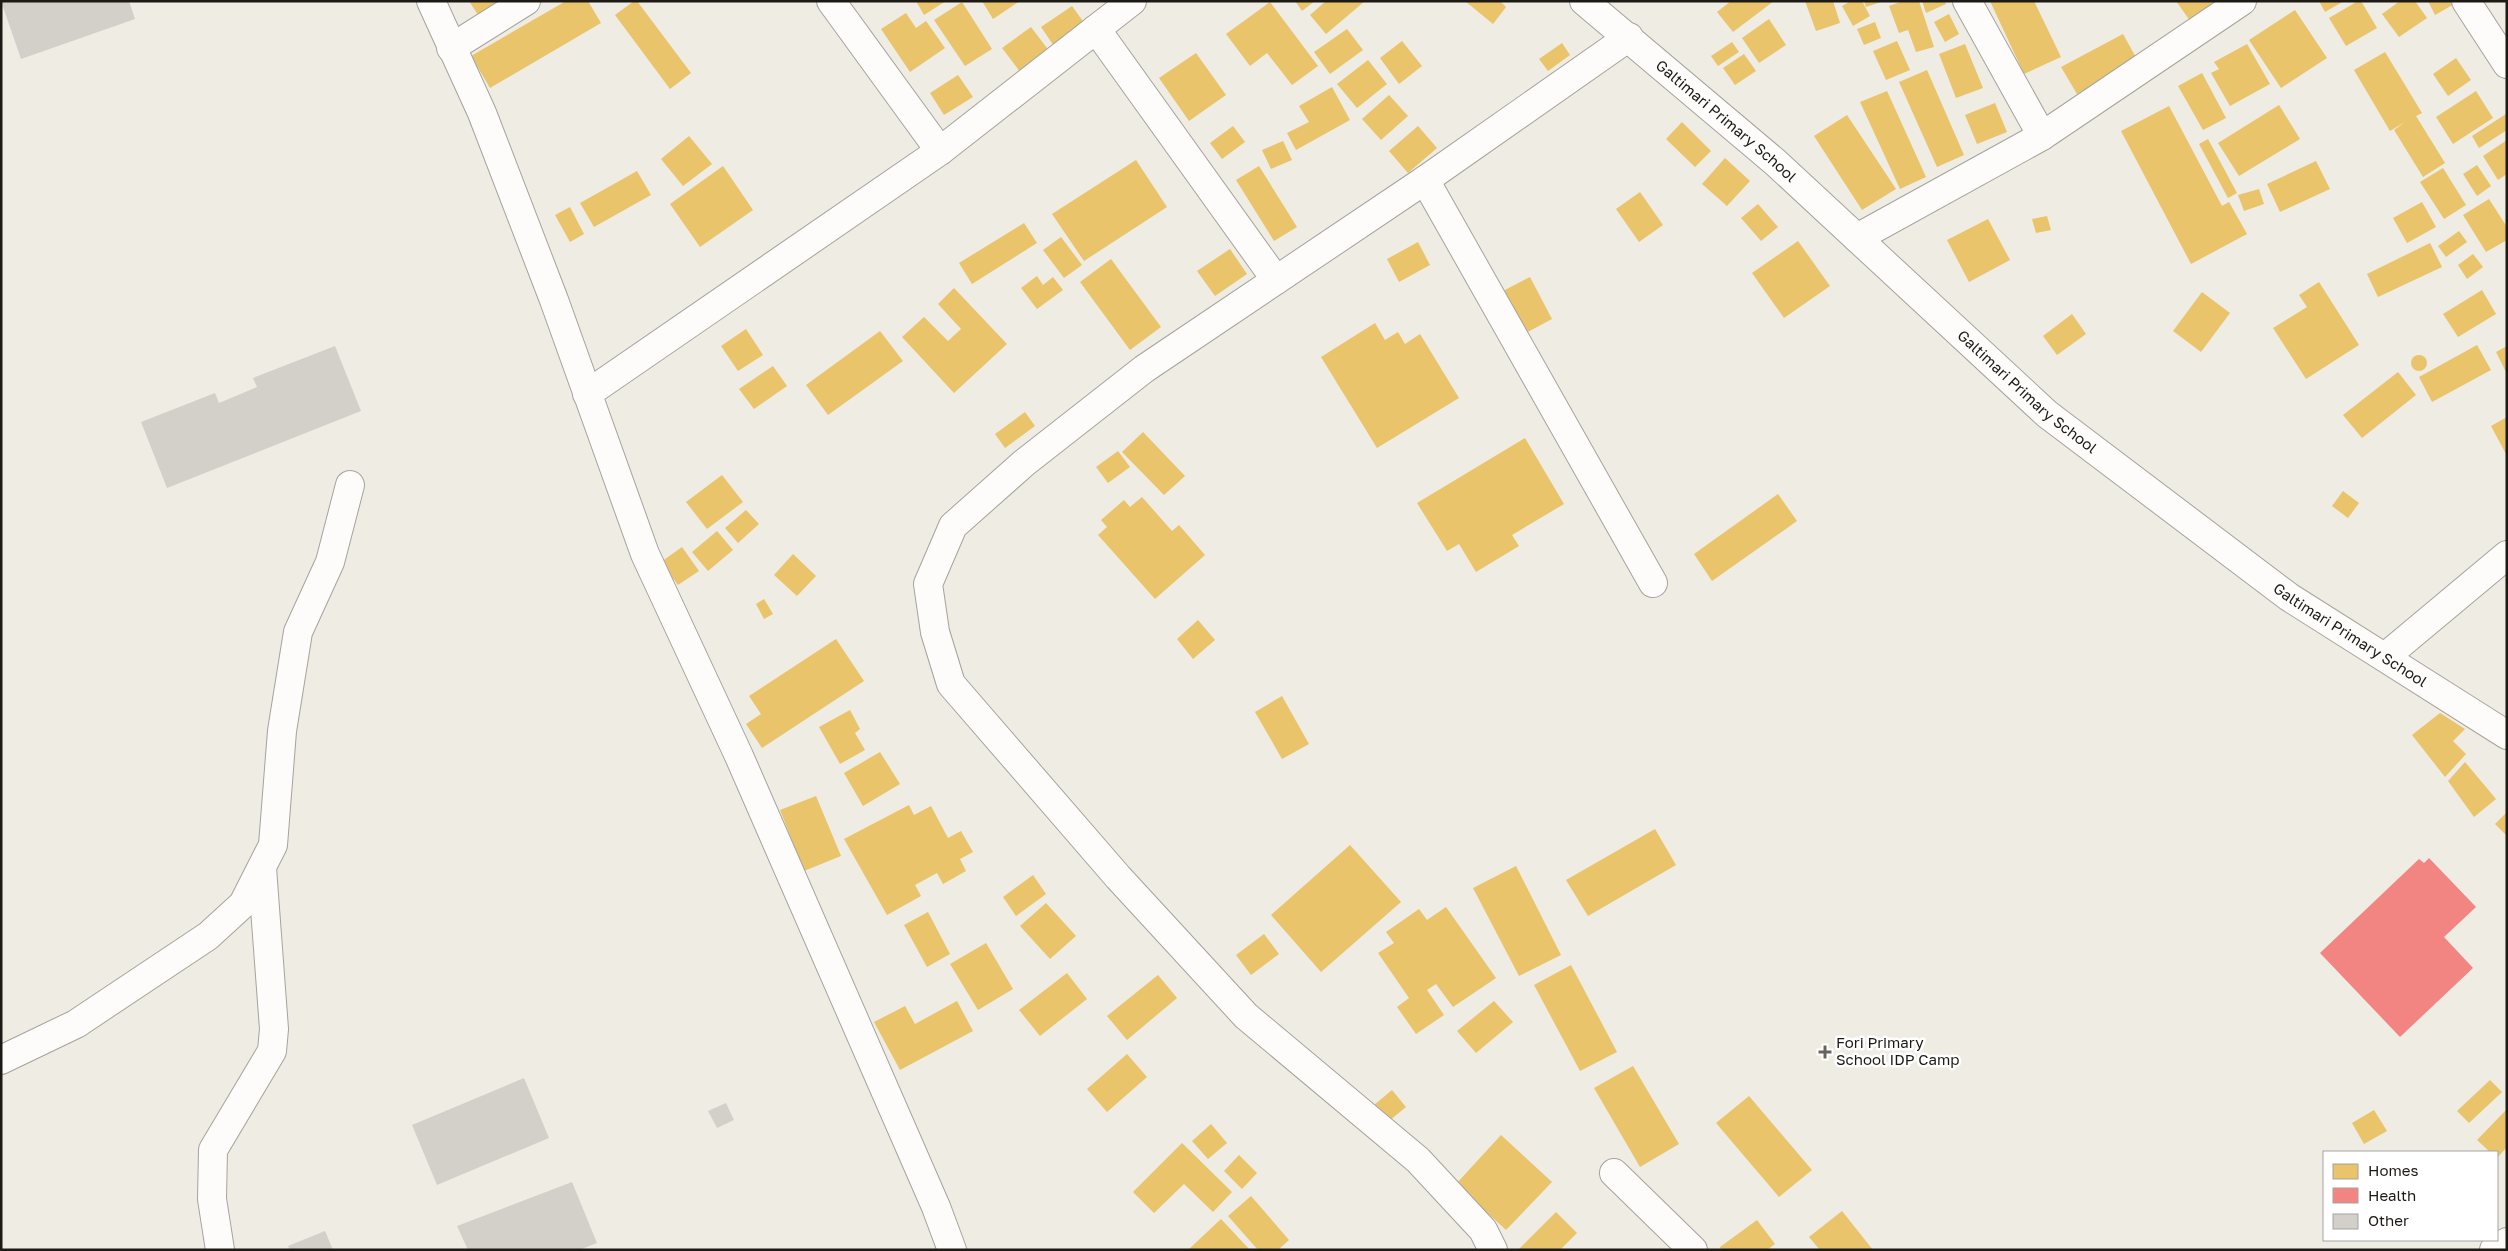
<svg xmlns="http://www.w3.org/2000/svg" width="2508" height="1251" viewBox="0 0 2508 1251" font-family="'Golos Text',sans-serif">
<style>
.homes{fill:#e9c46a}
.health{fill:#f28482}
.building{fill:#d3d0ca}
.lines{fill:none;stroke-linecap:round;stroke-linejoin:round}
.street-casing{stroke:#a5a39c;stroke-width:30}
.street{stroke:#fdfcfb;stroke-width:28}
.poi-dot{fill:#66645d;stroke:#fff;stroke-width:2}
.labels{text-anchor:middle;stroke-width:5;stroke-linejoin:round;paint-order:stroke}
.street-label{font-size:15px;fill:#1d1a15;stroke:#fff}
.poi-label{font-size:15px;fill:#1d1a15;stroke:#fff;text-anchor:start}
</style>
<rect width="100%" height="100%" fill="#efece3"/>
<g class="homes">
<polygon points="469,1 507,1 480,18"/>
<polygon points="566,1 588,1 601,23 490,88 471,56"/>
<polygon points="634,1 637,1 691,73 670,89 615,15"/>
<polygon points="916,1 946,1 924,15"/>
<polygon points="982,1 1020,1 993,19"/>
<polygon points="1295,1 1315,1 1302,11"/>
<polygon points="1326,1 1365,1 1326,34 1310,15"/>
<polygon points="1465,1 1500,1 1506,7 1493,24"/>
<polygon points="1731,1 1774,1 1733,32 1717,12"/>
<polygon points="1805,1 1833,1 1840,23 1816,31"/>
<polygon points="1851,1 1862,1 1870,16 1853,26 1842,6"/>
<polygon points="1864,1 1881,1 1881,2 1866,7"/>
<polygon points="1903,1 1919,1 1934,47 1916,52 1908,30 1899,33 1889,6"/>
<polygon points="1922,1 1945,1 1946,4 1926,13"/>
<polygon points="1990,1 2034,1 2061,57 2024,74"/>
<polygon points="2176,1 2227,1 2193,25"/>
<polygon points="2319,1 2344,1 2325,12"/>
<polygon points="2358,1 2361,1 2377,28 2346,46 2329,18"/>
<polygon points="2400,1 2415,1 2427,18 2399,37 2382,14"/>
<polygon points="2428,1 2455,1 2456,3 2435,15"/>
<polygon points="962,2 992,49 965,66 934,20"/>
<polygon points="1270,2 1318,66 1292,85 1267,53 1250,66 1226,34"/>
<polygon points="1072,6 1085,24 1054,46 1041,27"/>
<polygon points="2295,10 2327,58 2281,88 2249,40"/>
<polygon points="906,13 916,28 926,21 945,48 910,72 881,29"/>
<polygon points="1949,14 1959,34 1945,42 1934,22"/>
<polygon points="1769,19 1786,45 1759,63 1742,38"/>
<polygon points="1875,22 1881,38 1864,45 1857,29"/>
<polygon points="1031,27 1053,56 1024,77 1002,48"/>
<polygon points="1347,29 1363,50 1330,74 1314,52"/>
<polygon points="2123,34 2138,61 2077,94 2061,67"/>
<polygon points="1402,41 1422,66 1399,84 1380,58"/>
<polygon points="1897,41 1910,70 1886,80 1873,51"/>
<polygon points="1732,42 1739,52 1718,66 1711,56"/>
<polygon points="1562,43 1570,55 1548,71 1539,59"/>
<polygon points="1965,44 1983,88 1956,98 1939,54"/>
<polygon points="2247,44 2270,84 2230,106 2211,73 2219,69 2214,62"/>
<polygon points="2385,52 2422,113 2416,116 2445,163 2423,177 2394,130 2405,122 2390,131 2354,70"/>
<polygon points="1196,53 1226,95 1189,121 1159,78"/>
<polygon points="1744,54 1756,71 1735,85 1723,68"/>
<polygon points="2456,58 2471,80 2448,96 2433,74"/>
<polygon points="1368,60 1387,84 1357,108 1337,84"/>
<polygon points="1927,70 1964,155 1937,167 1899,82"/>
<polygon points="2202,73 2226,118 2203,130 2178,86"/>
<polygon points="958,75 973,97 944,115 930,93"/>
<polygon points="1332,87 1350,120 1296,150 1287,133 1309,122 1299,106"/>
<polygon points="1887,91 1926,177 1900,189 1860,102"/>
<polygon points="2476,91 2493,118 2453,144 2436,117"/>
<polygon points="1389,95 1408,116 1381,140 1362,119"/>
<polygon points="1995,103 2007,132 1977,144 1965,115"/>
<polygon points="2279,105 2300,139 2239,176 2218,143"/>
<polygon points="2169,106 2222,206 2229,202 2247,234 2191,264 2121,131"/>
<polygon points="2506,114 2507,130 2479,148 2472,136"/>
<polygon points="1847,115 1896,189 1862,210 1814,136"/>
<polygon points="1682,122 1711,151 1695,167 1666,139"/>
<polygon points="1233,126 1245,142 1222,159 1210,143"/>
<polygon points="1418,126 1437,148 1408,173 1389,151"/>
<polygon points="689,136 712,164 683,186 661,159"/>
<polygon points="2208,139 2237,193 2228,198 2199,144"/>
<polygon points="2507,140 2507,174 2498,180 2483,156"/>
<polygon points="1283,141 1292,160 1271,169 1262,150"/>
<polygon points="1725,158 1750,181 1727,206 1702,184"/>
<polygon points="1136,160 1167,207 1084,261 1052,214"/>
<polygon points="2316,161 2330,189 2280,212 2267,184"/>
<polygon points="2477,165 2491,186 2477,196 2463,174"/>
<polygon points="723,166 753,210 700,247 670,204"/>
<polygon points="1259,166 1297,227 1274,241 1236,180"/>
<polygon points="2443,168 2466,205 2444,219 2420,182"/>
<polygon points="637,171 651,195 594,227 580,203"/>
<polygon points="2259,189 2264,204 2244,211 2238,195"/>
<polygon points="1640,192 1663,225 1639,242 1616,209"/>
<polygon points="2489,199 2507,227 2507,240 2486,252 2463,215"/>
<polygon points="2422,202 2436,227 2407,243 2393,218"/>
<polygon points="1758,204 1778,227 1761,241 1741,218"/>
<polygon points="570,207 584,234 570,242 555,215"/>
<polygon points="2047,216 2051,230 2036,233 2032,219"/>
<polygon points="1988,219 2010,260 1969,282 1947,240"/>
<polygon points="1024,223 1037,243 972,284 959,263"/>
<polygon points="2459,231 2467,242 2446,257 2438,246"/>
<polygon points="1061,237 1082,265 1064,278 1043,250"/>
<polygon points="1798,241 1830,286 1784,318 1752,273"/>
<polygon points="1418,242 1430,265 1399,282 1387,259"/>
<polygon points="2430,243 2442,267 2378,297 2367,274"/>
<polygon points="1230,249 1247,274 1215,296 1197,271"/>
<polygon points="2473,254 2483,267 2467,279 2458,265"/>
<polygon points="1111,259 1161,327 1130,350 1080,282"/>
<polygon points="1037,276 1043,285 1053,277 1063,290 1037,309 1021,288"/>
<polygon points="1530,277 1552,319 1522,335 1499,293"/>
<polygon points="2319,282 2359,345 2306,379 2273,328 2307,307 2299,295"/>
<polygon points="954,288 1007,344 954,393 902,337 924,317 948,341 961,329 938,304"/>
<polygon points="2482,290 2496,314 2458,337 2443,314"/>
<polygon points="2202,292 2230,313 2201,352 2173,331"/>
<polygon points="2072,314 2086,334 2057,355 2043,336"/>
<polygon points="1375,323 1385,340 1398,332 1405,344 1420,334 1459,398 1377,448 1321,357"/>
<polygon points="746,329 763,355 738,371 721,346"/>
<polygon points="880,331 903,361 828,415 806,385"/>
<polygon points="2477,345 2491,370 2432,402 2419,377"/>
<polygon points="2507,346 2507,374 2496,352"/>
<circle cx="2419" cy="363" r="8"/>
<polygon points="773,366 787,386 754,409 739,389"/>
<polygon points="2398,372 2416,395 2362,438 2343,415"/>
<polygon points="1025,412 1035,426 1005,448 995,434"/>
<polygon points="2507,417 2507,456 2491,426"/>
<polygon points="1143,432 1185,476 1164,495 1122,452"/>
<polygon points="1525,438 1564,504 1512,535 1519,546 1476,572 1459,544 1447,551 1417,503"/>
<polygon points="1118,451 1130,467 1108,483 1096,467"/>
<polygon points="722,475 743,502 707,529 686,502"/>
<polygon points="2343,491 2359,503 2348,518 2332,506"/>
<polygon points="1778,494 1797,521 1712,581 1694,554"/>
<polygon points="1142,497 1172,531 1179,525 1205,555 1155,599 1098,535 1107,527 1101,520 1124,500 1130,507"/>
<polygon points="746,510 759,524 738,543 725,528"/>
<polygon points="717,531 733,550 708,571 692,552"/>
<polygon points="682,547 699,571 678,585 661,562"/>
<polygon points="793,554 816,576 797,596 774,575"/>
<polygon points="764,599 773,614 764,619 756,604"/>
<polygon points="1198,620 1215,640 1193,659 1177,639"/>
<polygon points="836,639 864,681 762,748 746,724 761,714 749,696"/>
<polygon points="1282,696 1309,744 1282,759 1255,712"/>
<polygon points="850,710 860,729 855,733 865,750 840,764 819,727"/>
<polygon points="2440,713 2465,729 2453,741 2466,754 2445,777 2412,735"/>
<polygon points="880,752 900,784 863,806 844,773"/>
<polygon points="2465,762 2496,799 2474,817 2448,781"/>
<polygon points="816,796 841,856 804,871 780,810"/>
<polygon points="909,805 914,815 931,806 948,838 961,831 973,852 960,859 966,871 943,884 937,873 915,885 921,896 887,915 844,839"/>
<polygon points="2507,812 2507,836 2495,824"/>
<polygon points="1655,829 1676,865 1588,916 1566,880"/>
<polygon points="1350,845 1401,902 1321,972 1271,915"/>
<polygon points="1516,866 1561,955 1519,976 1473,888"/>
<polygon points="1033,875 1046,894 1016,916 1003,897"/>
<polygon points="1046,903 1076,936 1050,959 1020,926"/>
<polygon points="1446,907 1496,978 1453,1007 1436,984 1427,990 1444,1015 1416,1034 1397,1007 1409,998 1378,953 1394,943 1386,932 1419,909 1427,920"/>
<polygon points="928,912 950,954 927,967 904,925"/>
<polygon points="1264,934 1279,954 1251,975 1236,955"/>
<polygon points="986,943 1013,989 978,1010 950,964"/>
<polygon points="1571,965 1617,1052 1580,1071 1534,985"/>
<polygon points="1067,973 1087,999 1040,1036 1019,1010"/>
<polygon points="1158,975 1177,998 1127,1040 1107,1016"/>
<polygon points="957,1001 973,1031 900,1070 874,1022 905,1006 915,1024"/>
<polygon points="1494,1001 1513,1022 1476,1053 1457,1031"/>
<polygon points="1127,1054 1147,1077 1107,1112 1087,1089"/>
<polygon points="1633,1066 1679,1144 1640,1167 1594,1088"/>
<polygon points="2490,1080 2502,1092 2469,1123 2457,1111"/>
<polygon points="1392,1090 1406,1107 1389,1121 1374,1105"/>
<polygon points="1749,1096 1812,1170 1779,1197 1716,1123"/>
<polygon points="2507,1109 2507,1147 2497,1158 2497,1152 2490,1152 2477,1140"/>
<polygon points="2374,1110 2387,1131 2364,1144 2352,1123"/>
<polygon points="1211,1124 1227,1143 1208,1159 1192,1141"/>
<polygon points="1501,1135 1552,1182 1506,1230 1456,1184"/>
<polygon points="1182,1143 1232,1192 1213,1212 1184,1184 1154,1213 1133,1192"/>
<polygon points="1239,1155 1257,1173 1242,1189 1224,1171"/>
<polygon points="1251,1196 1289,1240 1278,1250 1258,1250 1228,1216"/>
<polygon points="1842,1211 1873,1250 1820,1250 1809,1237"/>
<polygon points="1556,1212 1577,1233 1560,1250 1518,1250"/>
<polygon points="1221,1219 1250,1250 1188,1250"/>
<polygon points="1757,1220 1775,1244 1767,1250 1721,1250 1720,1247"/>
</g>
<polygon class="health" points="2429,858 2476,907 2444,937 2473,968 2400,1037 2320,953 2419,859 2424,863"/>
<g class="building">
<polygon points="1,1 129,1 135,19 21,59"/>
<polygon points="335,346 361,411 167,488 141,422 215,393 219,403 257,387 253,378"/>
<polygon points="524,1078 549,1138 437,1185 412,1125"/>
<polygon points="726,1103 734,1120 717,1128 708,1111"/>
<polygon points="572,1182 597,1243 579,1250 468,1250 457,1226"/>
<polygon points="325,1231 333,1250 290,1250 288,1246"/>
</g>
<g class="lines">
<g class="street-casing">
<g id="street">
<polyline points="431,1 482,113 554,300 645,554 739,756 936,1207 952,1250"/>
<polyline points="831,1 940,151"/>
<path id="s1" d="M1584,1L1775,162L2047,414L2289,597L2507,735"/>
<polyline points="1967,1 2042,136"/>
<polyline points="2466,1 2507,64"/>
<polyline points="1096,29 1276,280"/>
<polyline points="451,48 526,1"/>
<polyline points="1425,180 1653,583"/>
<polyline points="1857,238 2042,136 2242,1"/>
<polyline points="587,394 940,151 1132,1"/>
<polyline points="2385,657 2507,555"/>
<polyline points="1,1060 76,1024 208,936 243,904 273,845 282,731 298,632 330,562 350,485"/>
<polyline points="1614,1173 1693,1250"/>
<polyline points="220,1250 212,1199 213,1150 272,1051 274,1029 262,868"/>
<polyline points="1493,1250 1483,1230 1418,1160 1246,1016 1118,877 951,684 935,632 928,584 953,526 1024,463 1144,369 1425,180 1629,37"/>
<polyline points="2494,1250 2507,1242"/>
</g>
</g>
<use href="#street" class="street"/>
</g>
<path class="poi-dot" d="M1822.5 1044.5h5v5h5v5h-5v5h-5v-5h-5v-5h5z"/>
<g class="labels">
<g class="street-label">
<text dy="5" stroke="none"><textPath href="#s1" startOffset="186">Galtimari Primary School</textPath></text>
<text dy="5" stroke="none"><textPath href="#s1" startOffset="591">Galtimari Primary School</textPath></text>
<text dy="5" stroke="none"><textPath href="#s1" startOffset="996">Galtimari Primary School</textPath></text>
</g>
<g class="poi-label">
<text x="1836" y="1048">Fori Primary<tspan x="1836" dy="17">School IDP Camp</tspan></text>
</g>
</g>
<rect width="2508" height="1251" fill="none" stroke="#1d1a15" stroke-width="5"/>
<rect x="2323" y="1151" width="175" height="90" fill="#ffffff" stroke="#a5a3a1"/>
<rect x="2333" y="1164" width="25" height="15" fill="#e9c46a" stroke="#a5a3a1"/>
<text x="2368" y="1176" font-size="15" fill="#1d1a15">Homes</text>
<rect x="2333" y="1188" width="25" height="15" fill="#f28482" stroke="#a5a3a1"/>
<text x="2368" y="1201" font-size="15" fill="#1d1a15">Health</text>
<rect x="2333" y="1214" width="25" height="15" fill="#d3d0ca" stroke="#a5a3a1"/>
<text x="2368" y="1226" font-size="15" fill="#1d1a15">Other</text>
</svg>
